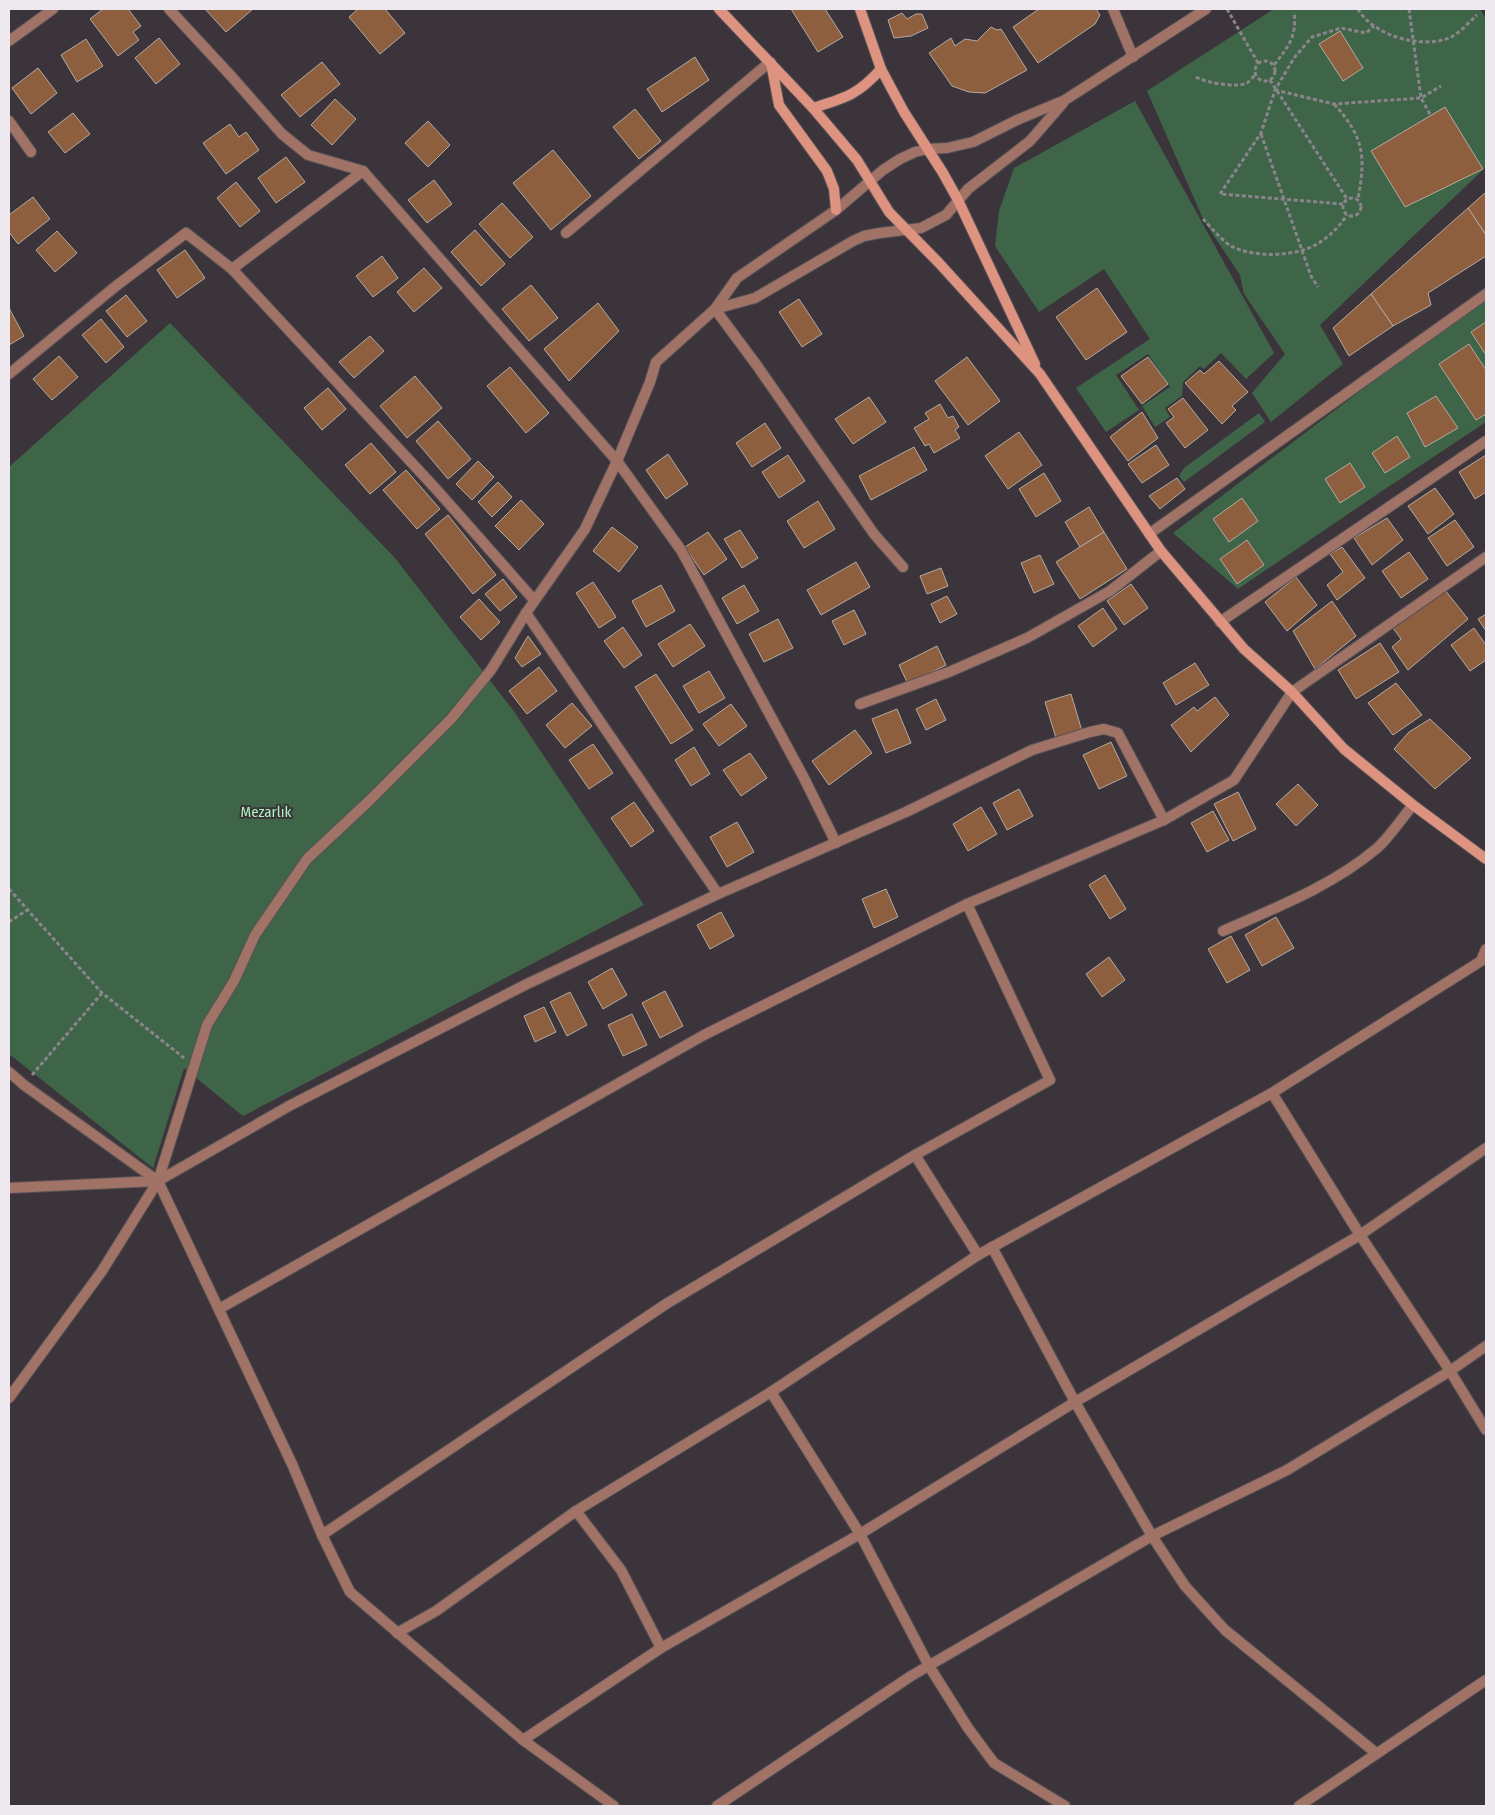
<svg xmlns="http://www.w3.org/2000/svg" width="1495" height="1815" viewBox="0 0 1495 1815" font-family="'Fira Sans Condensed',sans-serif">
<style>
.green{fill:#3f6549}
.building{fill:#8e5f3e;stroke:#b4aaa3}
.lines{fill:none;stroke-linecap:round;stroke-linejoin:round}
.street-casing{stroke:#585157;stroke-width:12}
.secondary-casing{stroke:#585157;stroke-width:12}
.path{stroke:#8b858b;stroke-width:3;stroke-dasharray:4 2.5;stroke-linecap:butt}
.street{stroke:#a17366;stroke-width:10}
.secondary{stroke:#dd9380;stroke-width:10}
.labels{text-anchor:middle;stroke-width:4;stroke-linejoin:round;paint-order:stroke}
.park-label{font-size:15px;fill:#a8f4bc;stroke:#3b343a}
</style>
<rect width="100%" height="100%" fill="#3b343a"/>
<g class="green">
<polygon points="1274,9 1480,9 1486,19 1486,167 1320,325 1343,364 1271,422 1252,393 1285,354 1244,294 1240,275 1204,221 1147,91"/>
<polygon points="1135,101 1274,353 1246,379 1221,353 1204,369 1200,366 1183,382 1182,396 1165,408 1170,417 1155,427 1142,406 1170,387 1148,354 1116,375 1139,410 1106,432 1076,388 1150,339 1104,269 1039,312 995,246 999,211 1014,168"/>
<polygon points="1486,301 1486,422 1376,495 1238,589 1173,533 1426,341"/>
<polygon points="170,323 395,558 513,710 644,905 243,1116 184,1068 153,1168 9,1054 9,467"/>
<polygon points="1259,413 1265,422 1184,482 1179,476 1184,468"/>
</g>
<g class="building">
<polygon points="103,9 128,9 141,26 133,32 139,40 118,56 90,19"/>
<polygon points="205,9 253,9 226,32"/>
<polygon points="358,9 385,9 405,33 380,54 349,17"/>
<polygon points="791,9 825,9 843,37 818,52"/>
<polygon points="1039,9 1096,9 1100,15 1095,24 1038,63 1013,27"/>
<polygon points="902,13 907,19 916,14 922,14 928,28 911,36 894,38 888,20"/>
<polygon points="991,27 997,30 1001,29 1027,70 985,93 969,92 952,86 929,53 951,38 955,46 965,39 977,41"/>
<polygon points="1340,31 1363,68 1343,81 1319,44"/>
<polygon points="159,38 180,64 156,84 135,58"/>
<polygon points="86,39 103,66 77,82 61,55"/>
<polygon points="695,57 709,80 662,112 647,89"/>
<polygon points="322,62 340,84 300,117 281,95"/>
<polygon points="38,68 57,93 31,114 12,88"/>
<polygon points="335,99 356,119 332,145 311,125"/>
<polygon points="1445,107 1483,169 1405,207 1371,151"/>
<polygon points="635,109 661,141 639,159 613,127"/>
<polygon points="73,113 90,134 65,153 48,132"/>
<polygon points="428,121 450,145 428,167 405,143"/>
<polygon points="230,124 239,137 246,132 259,150 226,174 203,143"/>
<polygon points="553,150 591,196 551,230 513,183"/>
<polygon points="286,157 305,182 276,203 258,178"/>
<polygon points="434,180 452,204 427,223 408,200"/>
<polygon points="236,182 260,211 240,227 217,198"/>
<polygon points="1486,192 1486,235 1468,208"/>
<polygon points="33,197 50,219 18,244 9,232 9,215"/>
<polygon points="502,203 533,237 510,258 479,224"/>
<polygon points="1468,208 1486,235 1486,256 1428,293 1431,305 1393,326 1371,294"/>
<polygon points="475,230 505,264 481,286 451,252"/>
<polygon points="57,231 77,253 55,272 36,250"/>
<polygon points="185,250 205,278 177,298 157,270"/>
<polygon points="382,256 398,278 373,297 356,276"/>
<polygon points="424,268 442,288 414,312 397,292"/>
<polygon points="531,285 558,318 529,341 502,309"/>
<polygon points="1097,288 1127,332 1086,360 1056,317"/>
<polygon points="1371,294 1393,326 1349,356 1333,328"/>
<polygon points="126,295 147,321 127,337 106,311"/>
<polygon points="799,299 822,334 802,347 779,312"/>
<polygon points="598,303 619,331 569,381 544,349"/>
<polygon points="9,308 24,336 9,345"/>
<polygon points="101,319 124,347 106,363 82,335"/>
<polygon points="1486,322 1486,355 1471,332"/>
<polygon points="370,336 384,351 354,378 339,362"/>
<polygon points="1469,344 1486,370 1486,414 1476,420 1439,364"/>
<polygon points="59,356 78,377 52,400 33,379"/>
<polygon points="967,357 1000,401 968,425 935,381"/>
<polygon points="1148,357 1168,384 1142,404 1121,376"/>
<polygon points="1219,361 1248,392 1232,406 1236,410 1222,424 1185,383 1200,370 1204,374"/>
<polygon points="510,367 549,413 526,433 487,386"/>
<polygon points="415,376 442,408 407,438 380,406"/>
<polygon points="328,388 346,409 322,430 304,408"/>
<polygon points="1436,396 1458,428 1425,447 1407,413"/>
<polygon points="869,397 886,422 853,444 835,419"/>
<polygon points="1183,398 1208,430 1185,448 1166,423 1174,417 1168,409"/>
<polygon points="940,404 948,418 953,416 959,427 955,430 960,438 934,453 929,444 925,446 914,428 929,419 925,413"/>
<polygon points="1142,412 1158,438 1128,461 1110,437"/>
<polygon points="438,421 471,459 448,479 416,441"/>
<polygon points="765,423 781,448 752,467 736,443"/>
<polygon points="1019,432 1042,465 1008,489 985,456"/>
<polygon points="1397,436 1410,457 1385,473 1372,453"/>
<polygon points="371,443 396,472 370,494 345,465"/>
<polygon points="1156,445 1169,465 1142,483 1128,464"/>
<polygon points="914,447 927,470 871,500 859,476"/>
<polygon points="668,454 688,484 666,499 646,470"/>
<polygon points="788,455 805,481 779,498 762,472"/>
<polygon points="1486,455 1486,492 1475,499 1459,472"/>
<polygon points="478,461 494,477 472,500 456,484"/>
<polygon points="1350,463 1365,487 1340,503 1325,479"/>
<polygon points="406,470 440,509 417,529 383,490"/>
<polygon points="1044,473 1061,501 1036,517 1019,489"/>
<polygon points="1177,478 1185,489 1160,509 1149,496"/>
<polygon points="498,482 512,497 492,517 478,502"/>
<polygon points="1435,488 1454,514 1428,534 1408,506"/>
<polygon points="1242,498 1258,521 1229,542 1213,519"/>
<polygon points="521,500 544,524 519,550 495,526"/>
<polygon points="818,501 835,529 804,548 787,521"/>
<polygon points="1089,507 1104,532 1080,547 1065,522"/>
<polygon points="448,515 496,575 473,594 425,534"/>
<polygon points="1387,518 1403,540 1372,565 1354,538"/>
<polygon points="1455,520 1474,547 1447,566 1428,538"/>
<polygon points="612,527 638,547 619,572 593,551"/>
<polygon points="740,530 758,558 742,568 724,539"/>
<polygon points="708,532 727,559 704,575 685,547"/>
<polygon points="1104,532 1127,569 1080,599 1056,562"/>
<polygon points="1247,540 1264,565 1237,584 1220,559"/>
<polygon points="1342,547 1365,578 1337,600 1327,585 1343,572 1330,554"/>
<polygon points="1409,552 1428,579 1401,598 1382,571"/>
<polygon points="1040,555 1054,584 1034,593 1021,563"/>
<polygon points="856,562 870,587 821,615 807,590"/>
<polygon points="941,568 948,586 927,594 920,576"/>
<polygon points="1296,577 1317,605 1287,631 1265,602"/>
<polygon points="503,579 517,597 500,611 485,594"/>
<polygon points="593,582 616,617 599,628 576,593"/>
<polygon points="1131,584 1148,608 1124,625 1107,601"/>
<polygon points="661,585 675,611 646,627 632,601"/>
<polygon points="744,585 759,611 737,624 722,598"/>
<polygon points="1445,590 1468,619 1408,670 1392,647 1401,639 1393,628"/>
<polygon points="947,596 957,614 940,623 931,604"/>
<polygon points="479,599 500,622 481,640 460,617"/>
<polygon points="1332,601 1356,636 1315,669 1293,631"/>
<polygon points="1103,608 1117,629 1093,647 1078,626"/>
<polygon points="854,610 866,634 844,645 832,621"/>
<polygon points="1486,614 1486,631 1478,619"/>
<polygon points="778,619 793,648 764,662 749,634"/>
<polygon points="690,624 705,646 673,667 658,644"/>
<polygon points="623,627 642,655 624,668 604,641"/>
<polygon points="1474,628 1486,645 1486,660 1470,671 1451,645"/>
<polygon points="528,636 541,654 522,667 515,658"/>
<polygon points="1380,643 1399,672 1356,699 1338,670"/>
<polygon points="937,646 946,665 908,684 899,665"/>
<polygon points="1195,663 1209,685 1176,705 1163,683"/>
<polygon points="539,667 557,691 527,714 509,691"/>
<polygon points="709,671 725,698 699,713 683,686"/>
<polygon points="656,674 693,730 671,744 635,687"/>
<polygon points="1396,683 1422,715 1393,735 1368,703"/>
<polygon points="1071,694 1082,731 1056,738 1045,702"/>
<polygon points="1215,697 1229,715 1191,752 1171,725 1194,707 1197,711"/>
<polygon points="936,699 946,720 926,730 916,709"/>
<polygon points="572,703 592,726 565,748 546,725"/>
<polygon points="731,704 747,726 719,746 703,724"/>
<polygon points="897,709 911,743 886,753 872,719"/>
<polygon points="1430,719 1471,758 1435,789 1394,749 1409,732"/>
<polygon points="855,730 872,753 829,785 812,761"/>
<polygon points="1111,742 1127,776 1099,789 1083,755"/>
<polygon points="593,744 613,773 589,789 569,760"/>
<polygon points="694,747 710,774 691,786 675,760"/>
<polygon points="750,753 767,778 741,796 723,770"/>
<polygon points="1298,784 1318,805 1296,826 1276,804"/>
<polygon points="1019,789 1033,816 1007,830 993,803"/>
<polygon points="1238,792 1256,829 1233,841 1214,804"/>
<polygon points="634,802 654,831 631,847 611,818"/>
<polygon points="981,807 997,834 968,851 953,824"/>
<polygon points="1213,811 1229,840 1207,852 1191,823"/>
<polygon points="737,822 754,852 727,867 710,837"/>
<polygon points="1105,875 1126,909 1110,919 1089,885"/>
<polygon points="886,889 898,917 874,928 862,899"/>
<polygon points="721,912 734,936 710,949 697,925"/>
<polygon points="1276,917 1294,948 1262,966 1245,935"/>
<polygon points="1231,936 1250,970 1227,983 1208,949"/>
<polygon points="1109,957 1125,980 1102,997 1086,974"/>
<polygon points="612,968 627,995 603,1009 588,982"/>
<polygon points="665,991 683,1026 660,1038 642,1003"/>
<polygon points="570,992 587,1025 567,1036 550,1002"/>
<polygon points="544,1007 556,1032 535,1042 524,1016"/>
<polygon points="632,1014 647,1045 623,1056 608,1025"/>
</g>
<g class="lines">
<g class="street-casing">
<g id="street">
<polyline points="169,9 232,77 282,134 308,155 363,171 617,461 681,550 804,778 836,843"/>
<polyline points="1113,9 1133,57"/>
<polyline points="9,41 53,9"/>
<polyline points="9,121 31,152"/>
<polyline points="566,233 770,62"/>
<polyline points="232,269 363,171"/>
<polyline points="715,309 755,298 853,241 864,236 880,233 921,228 946,215 968,189 1030,141 1063,103"/>
<polyline points="715,309 758,367 874,534 903,567"/>
<polyline points="9,374 116,286 186,233 232,269 436,489 534,600"/>
<polyline points="1149,534 1486,294"/>
<polyline points="526,613 718,894"/>
<polyline points="1220,622 1486,441"/>
<polyline points="860,704 949,672 1027,638 1110,591 1161,551"/>
<path d="M1223,931C1275,908 1332,886 1376,849C1389,838 1402,818 1413,805"/>
<polyline points="9,1072 24,1085 158,1181 292,1464 322,1535 350,1592 523,1740 614,1806"/>
<polyline points="1272,1093 1360,1235 1450,1371 1486,1430"/>
<polyline points="915,1155 978,1255"/>
<polyline points="9,1188 158,1181 289,1106 527,984 718,894 906,812 1032,750 1090,732 1104,729 1118,733 1164,820"/>
<polyline points="992,1247 1075,1402 1152,1536 1185,1586 1225,1630 1376,1753"/>
<polyline points="219,1309 704,1035 967,904 1164,820 1234,780 1292,692 1486,557"/>
<polyline points="771,1392 860,1534 929,1666 968,1728 994,1763 1065,1806"/>
<polyline points="9,1398 102,1271 158,1181 207,1025 234,981 255,935 307,859 370,800 451,719 491,670 526,613 585,529 617,461 650,382 656,362 715,309 737,278 836,210 883,170 900,159 915,152 928,149 947,148 973,142 1017,120 1065,100 1206,9"/>
<polyline points="576,1511 621,1570 661,1648"/>
<polyline points="322,1535 666,1304 915,1155 1050,1080 967,904"/>
<polyline points="397,1633 436,1611 576,1511 771,1392 978,1255 1272,1093 1481,961 1486,949"/>
<polyline points="523,1740 661,1648 860,1534 1075,1402 1360,1235 1486,1148"/>
<polyline points="717,1806 911,1676 1152,1536 1287,1470 1450,1371 1486,1346"/>
<polyline points="1299,1806 1486,1680"/>
</g>
</g>
<g class="secondary-casing">
<g id="secondary">
<polyline points="719,9 813,108 857,160 889,212 939,263 1040,374 1161,551 1244,649 1292,692 1344,749 1413,805 1486,859"/>
<polyline points="860,9 881,69 904,112 943,173 958,200 1035,364"/>
<polyline points="771,63 779,105 827,171 834,189 836,210"/>
<path d="M813,108C845,98 858,95 881,69"/>
</g>
</g>
<g class="path">
<polyline points="1227,9 1258,63"/>
<path d="M1358,9C1373,36 1423,50 1451,37C1461,32 1469,22 1477,15"/>
<polyline points="1409,9 1421,98 1431,116"/>
<circle cx="1265" cy="71" r="10"/>
<path d="M1274,65C1289,46 1297,36 1294,12"/>
<path d="M1196,77C1206,83 1236,88 1247,83C1250,81 1253,77 1256,74"/>
<polyline points="1270,80 1347,199"/>
<polyline points="1275,90 1334,104 1421,98 1441,86"/>
<path d="M1334,104C1364,137 1366,156 1358,199"/>
<polyline points="1261,134 1311,276 1318,287"/>
<circle cx="1352" cy="207" r="9"/>
<polyline points="1343,204 1220,194 1261,133 1275,90 1294,58 1312,37 1341,28 1366,33 1374,26"/>
<path d="M1203,219C1211,227 1221,240 1231,246C1254,258 1295,257 1317,244C1329,237 1339,227 1347,215"/>
<polyline points="9,889 102,993 184,1058"/>
<polyline points="9,922 27,910"/>
<polyline points="32,1075 102,993"/>
</g>
<use href="#street" class="street"/>
<use href="#secondary" class="secondary"/>
</g>
<g class="labels">
<g class="park-label">
<text x="266" y="817">Mezarlık</text>
</g>
</g>
<rect width="1495" height="1815" fill="none" stroke="#eee9ee" stroke-width="20"/>
</svg>
